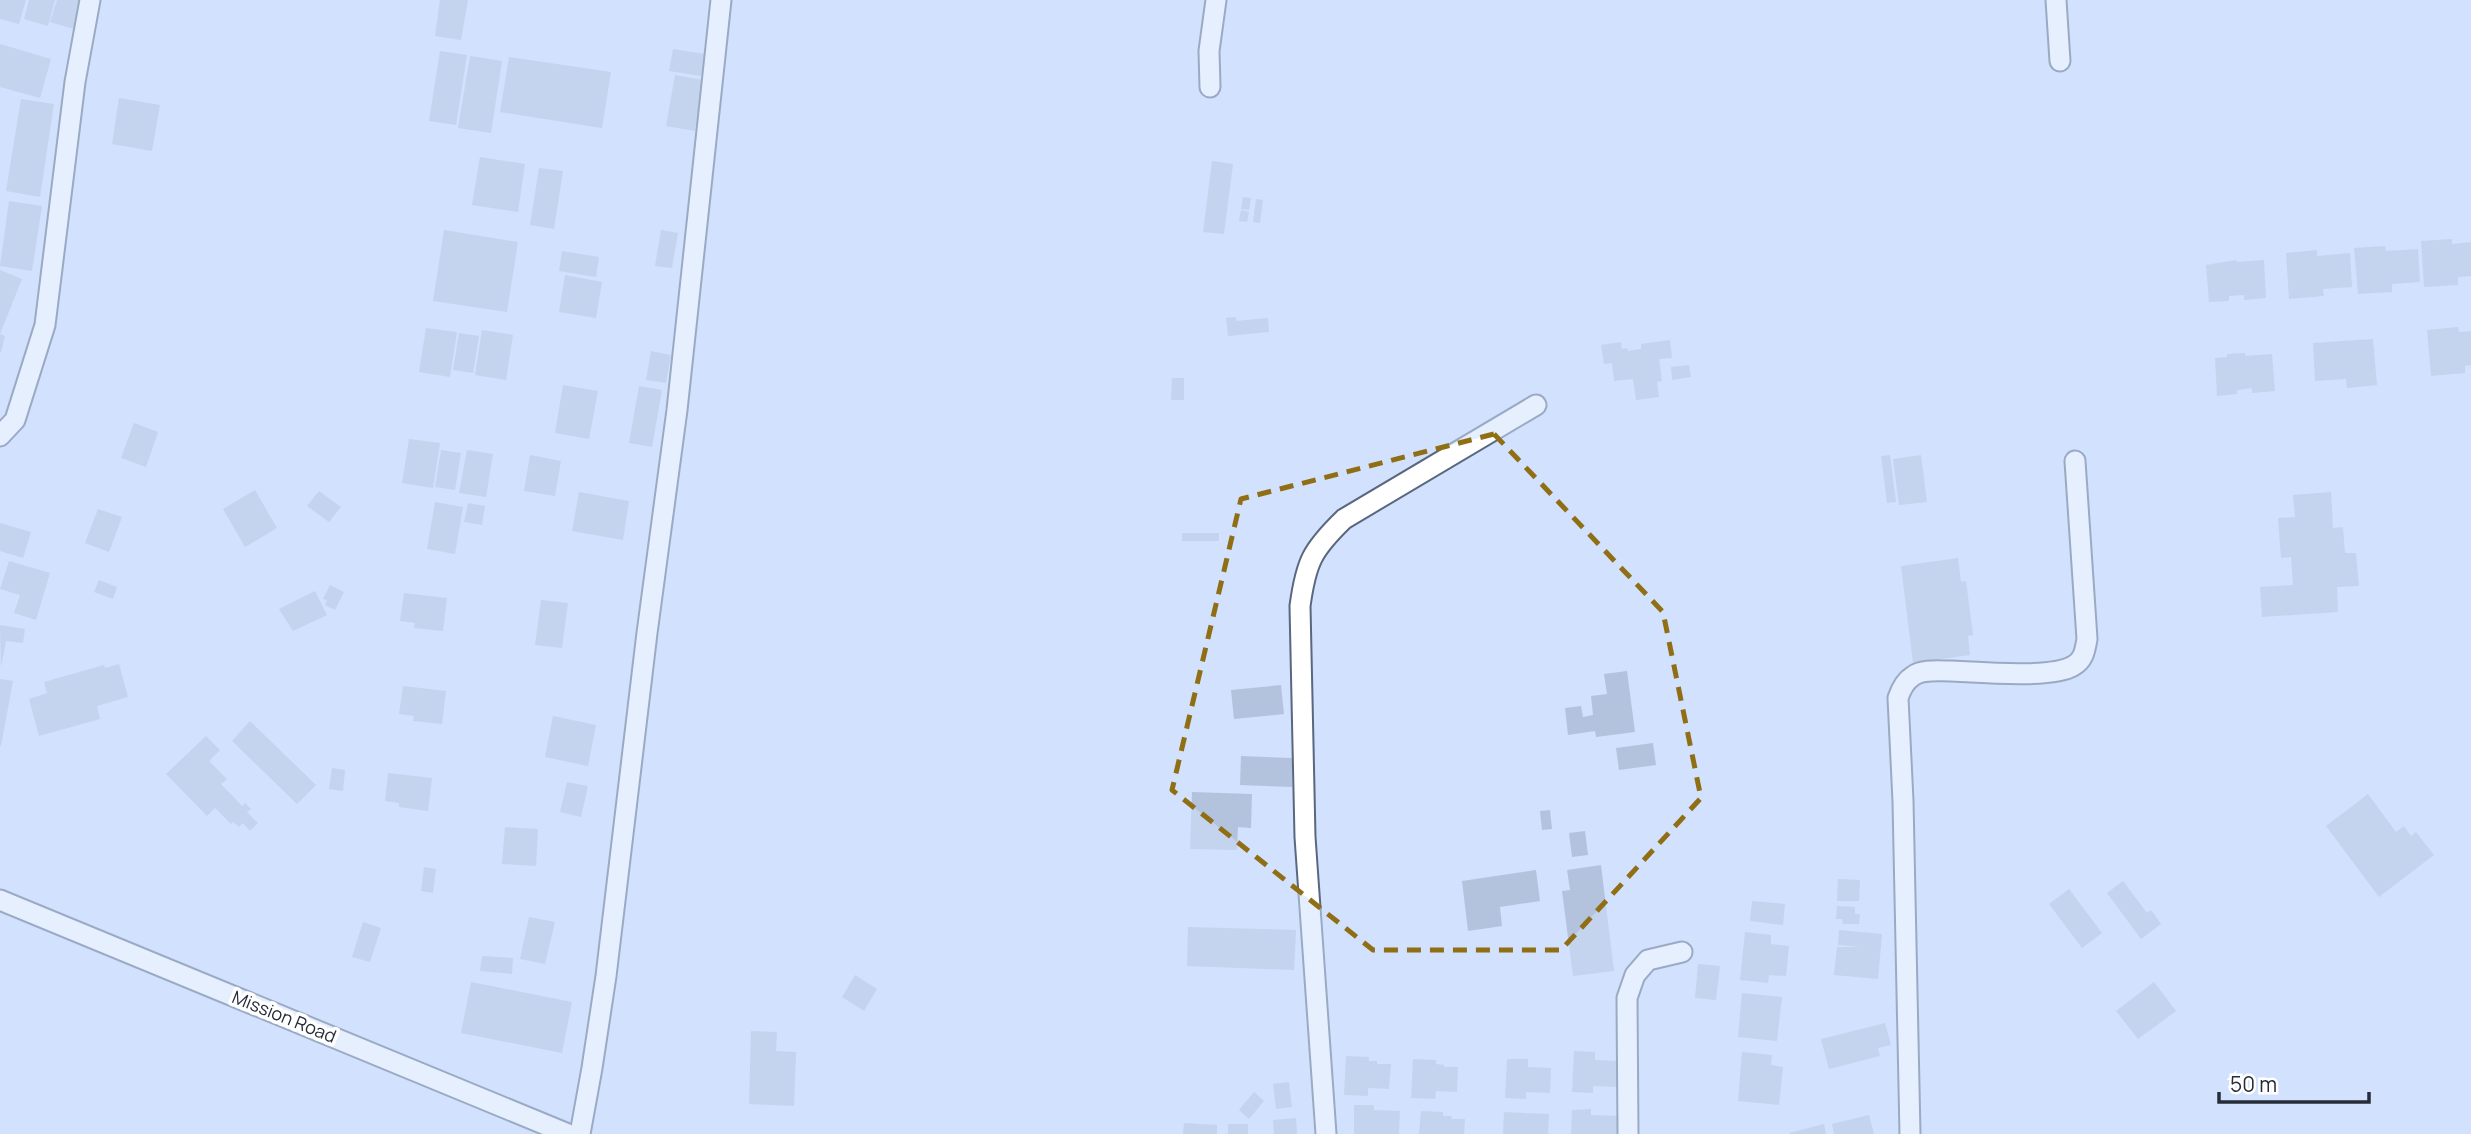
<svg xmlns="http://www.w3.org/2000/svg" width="2471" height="1134" viewBox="0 0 2471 1134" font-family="Manrope,sans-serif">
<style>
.building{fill:#b3c3de}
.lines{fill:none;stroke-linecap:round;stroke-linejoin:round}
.minor-casing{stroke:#59677f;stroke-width:23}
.minor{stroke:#fff;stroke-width:19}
.marked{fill:none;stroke:#906f14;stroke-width:5;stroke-dasharray:14 9;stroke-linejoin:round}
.labels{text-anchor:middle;stroke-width:7;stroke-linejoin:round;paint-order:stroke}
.street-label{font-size:18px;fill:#272d38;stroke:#fff}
</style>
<rect width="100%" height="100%" fill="#d1e1fe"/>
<g class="building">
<polygon points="0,0 26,0 19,24 0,19"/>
<polygon points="29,0 55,0 48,26 24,19"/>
<polygon points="57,0 83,0 74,29 50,22"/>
<polygon points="440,0 468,0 461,40 435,36"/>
<polygon points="0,44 51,59 40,98 0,87"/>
<polygon points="673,49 705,54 701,76 669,71"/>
<polygon points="440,51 467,55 456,125 429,121"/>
<polygon points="470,56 502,61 491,133 458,128"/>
<polygon points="509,57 611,72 602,128 500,112"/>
<polygon points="675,75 703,80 695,131 666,126"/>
<polygon points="119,98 160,105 152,151 112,144"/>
<polygon points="21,99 54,104 40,197 6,191"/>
<polygon points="480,157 525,164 518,212 472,205"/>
<polygon points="1212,161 1233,164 1224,234 1203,232"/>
<polygon points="539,168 563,171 554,229 530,225"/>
<polygon points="1243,197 1251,198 1249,210 1241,209"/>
<polygon points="1256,199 1263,200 1260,223 1253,222"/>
<polygon points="9,201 42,206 32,271 0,266"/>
<polygon points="1241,210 1249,212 1247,222 1239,221"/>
<polygon points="444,230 518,242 507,312 433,301"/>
<polygon points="661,230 678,233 672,268 655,266"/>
<polygon points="2452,239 2452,244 2471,242 2471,276 2458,277 2458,285 2424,287 2421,241"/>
<polygon points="2385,246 2386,251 2418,249 2420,282 2392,284 2392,292 2358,294 2354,248"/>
<polygon points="2317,250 2317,256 2350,253 2352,287 2323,289 2324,296 2289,299 2286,253"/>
<polygon points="562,251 599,257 596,277 559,271"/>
<polygon points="2236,260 2237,262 2264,260 2266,298 2244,300 2244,295 2229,296 2229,301 2209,302 2206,265"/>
<polygon points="0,270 22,279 0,334 5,336 1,352 0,352"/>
<polygon points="565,275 602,282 596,318 559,312"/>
<polygon points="1236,317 1236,321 1268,318 1269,332 1228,336 1226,318"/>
<polygon points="2458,327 2459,332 2471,331 2471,365 2465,366 2465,373 2431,376 2427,330"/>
<polygon points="426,328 457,332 450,377 419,372"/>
<polygon points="482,330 513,335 506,380 475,375"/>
<polygon points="459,333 479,336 473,373 453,370"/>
<polygon points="2373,339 2377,385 2347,388 2346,379 2315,381 2313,343"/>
<polygon points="1670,340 1672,358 1659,359 1662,381 1657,382 1659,397 1636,400 1633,379 1614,381 1612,363 1604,364 1601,345 1621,342 1622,349 1627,348 1628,351 1641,349 1641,344"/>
<polygon points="651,351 671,355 666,383 646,380"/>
<polygon points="2245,353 2245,356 2272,354 2275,391 2252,393 2252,388 2237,390 2237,394 2217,396 2215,358 2227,357 2227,354"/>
<polygon points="1689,365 1691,377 1672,380 1671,367"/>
<polygon points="1172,378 1184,378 1184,400 1171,400"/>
<polygon points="563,385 598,391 589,439 555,433"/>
<polygon points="639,386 662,390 652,447 629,443"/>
<polygon points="134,423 158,432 146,467 121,458"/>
<polygon points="409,439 440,443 433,488 402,483"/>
<polygon points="441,450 461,453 455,490 435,487"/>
<polygon points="467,450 493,454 486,497 459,493"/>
<polygon points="530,455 561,461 555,496 524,491"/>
<polygon points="1890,455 1896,502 1887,503 1881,456"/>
<polygon points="1921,455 1927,502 1899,505 1893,459"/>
<polygon points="255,490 277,528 245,547 223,509"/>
<polygon points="319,491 341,507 329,522 307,506"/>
<polygon points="579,492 629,501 623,540 572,531"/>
<polygon points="2331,492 2333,528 2343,527 2345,553 2356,553 2359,586 2337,587 2338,612 2262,617 2260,587 2293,585 2291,557 2281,558 2278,518 2295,517 2293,495"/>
<polygon points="435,502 463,507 455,554 427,549"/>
<polygon points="468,503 485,506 482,525 464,522"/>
<polygon points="98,509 122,517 109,552 85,543"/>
<polygon points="0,523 31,532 23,558 0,551"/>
<rect x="1182" y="533" width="37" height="8"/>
<polygon points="1958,558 1961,582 1966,581 1973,635 1968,636 1970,655 1913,663 1901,566"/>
<polygon points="9,561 50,573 36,620 14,613 20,595 0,589"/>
<polygon points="99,580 117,587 113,599 94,592"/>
<polygon points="330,585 344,592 335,610 325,605 327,600 323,599"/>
<polygon points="315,591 327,615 293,631 279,609"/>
<polygon points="404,593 447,598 443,631 414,628 415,623 400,621"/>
<polygon points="541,600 568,603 562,648 535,645"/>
<polygon points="0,625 25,629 23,643 6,641 1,667"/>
<polygon points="119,664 128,697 97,706 100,719 39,736 29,699 47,693 44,682 104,665 105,668"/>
<polygon points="1627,671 1635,732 1596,737 1595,731 1568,735 1565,708 1581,706 1583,717 1593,715 1591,696 1607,694 1604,674"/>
<polygon points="0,679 13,681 1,746 0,746"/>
<polygon points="1281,685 1284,714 1234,719 1231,690"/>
<polygon points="403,686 446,691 442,724 413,721 414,716 399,714"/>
<polygon points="553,716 596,725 588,766 545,757"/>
<polygon points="250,721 316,785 297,804 232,741"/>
<polygon points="206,736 220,750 209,761 227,779 221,784 242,806 245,803 251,809 247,812 258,823 250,831 243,823 239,827 233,822 231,824 215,808 207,816 166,774"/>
<polygon points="1653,743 1656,765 1619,770 1616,748"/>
<polygon points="1241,756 1292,758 1292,787 1240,785"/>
<polygon points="332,768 345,770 343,791 329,789"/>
<polygon points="388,773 432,778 428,811 399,807 399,803 385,801"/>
<polygon points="567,782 588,786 581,817 560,812"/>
<polygon points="1192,792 1252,794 1251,828 1238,827 1237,850 1190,849"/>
<polygon points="2368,794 2396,832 2404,826 2411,836 2416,832 2434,855 2379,897 2326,826"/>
<polygon points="1550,810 1552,829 1542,830 1540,811"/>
<polygon points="505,827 538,829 536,866 502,864"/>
<polygon points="1585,831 1588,855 1572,857 1569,833"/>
<polygon points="1601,865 1614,971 1573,976 1562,891 1570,890 1567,870"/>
<polygon points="424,867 436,869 433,893 421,891"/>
<polygon points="1536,870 1540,901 1500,907 1502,926 1468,931 1462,881"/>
<polygon points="1838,879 1860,880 1859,901 1837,901"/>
<polygon points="2123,881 2147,913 2151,910 2161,924 2141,939 2107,893"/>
<polygon points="2069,889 2102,933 2082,948 2049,904"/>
<polygon points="1752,901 1785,904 1783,925 1750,921"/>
<polygon points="1837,906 1855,907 1855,914 1860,914 1859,924 1843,924 1842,919 1836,919"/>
<polygon points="529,917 555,922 545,964 520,959"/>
<polygon points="363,922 381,928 370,962 352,957"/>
<polygon points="1188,927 1296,930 1294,970 1187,966"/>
<polygon points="1839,930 1882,934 1878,979 1834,975 1837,947 1860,947 1838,945"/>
<polygon points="1745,932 1771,935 1771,944 1789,946 1786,976 1769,975 1768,983 1740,980"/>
<polygon points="482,956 513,958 512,974 480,971"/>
<polygon points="1698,964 1720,966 1716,1000 1695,998"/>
<polygon points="855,975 877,989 864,1011 842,997"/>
<polygon points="471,982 572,1002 562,1053 461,1033"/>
<polygon points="2154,982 2176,1011 2138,1039 2116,1011"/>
<polygon points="1742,993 1782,997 1777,1041 1738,1037"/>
<polygon points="1885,1023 1891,1045 1878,1048 1880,1056 1829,1069 1821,1039"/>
<polygon points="751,1031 777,1032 776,1051 796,1052 794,1106 749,1104"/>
<polygon points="1574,1051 1595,1052 1595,1060 1618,1061 1617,1087 1593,1086 1593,1093 1572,1092"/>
<polygon points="1742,1052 1772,1055 1771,1065 1783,1067 1779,1105 1738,1101"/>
<polygon points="1346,1056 1369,1057 1369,1061 1377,1061 1377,1064 1391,1064 1389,1089 1368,1088 1368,1096 1344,1095"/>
<polygon points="1413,1059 1436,1060 1436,1064 1444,1065 1444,1067 1458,1067 1457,1092 1436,1091 1435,1099 1411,1098"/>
<polygon points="1507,1059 1528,1059 1528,1067 1551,1068 1550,1093 1526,1092 1526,1099 1505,1098"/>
<polygon points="1289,1082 1292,1107 1276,1109 1273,1084"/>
<polygon points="1254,1092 1264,1101 1249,1119 1239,1110"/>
<polygon points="1354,1105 1374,1105 1374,1110 1400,1111 1399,1134 1354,1134"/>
<polygon points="1591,1109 1591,1115 1619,1116 1619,1134 1571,1134 1572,1110"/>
<polygon points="1421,1111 1443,1112 1443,1116 1452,1116 1451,1119 1465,1119 1464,1134 1419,1134"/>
<polygon points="1504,1112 1549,1114 1548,1134 1503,1134"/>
<polygon points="1869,1115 1874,1134 1834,1134 1832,1124"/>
<polygon points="1296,1118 1297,1134 1274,1134 1273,1120"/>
<polygon points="1184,1123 1217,1125 1217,1134 1183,1134"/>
<rect x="1228" y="1124" width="20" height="10"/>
<polygon points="1824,1124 1826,1134 1790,1134 1789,1133"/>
</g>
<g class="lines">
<g class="minor-casing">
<g id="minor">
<polyline points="2056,0 2060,61"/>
<polyline points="1210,87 1209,51 1216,0"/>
<polyline points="0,436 15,420 45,325 75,82 90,0"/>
<polyline points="0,900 568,1134"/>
<polyline points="580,1134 592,1068 606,976 647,633 677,410 721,0"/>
<path d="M1326,1134L1305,837L1300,606C1306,562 1312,550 1344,519L1536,405"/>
<polyline points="1628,1134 1627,998 1635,975 1648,960 1682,952"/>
<path d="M1910,1134L1903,801L1898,698C1901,689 1905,681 1913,676C1922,669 1939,671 1950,671C1977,672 2051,679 2073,666C2084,660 2085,650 2087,639L2075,461"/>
</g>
</g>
<use href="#minor" class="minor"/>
</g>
<path d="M0 0H2471V1134H0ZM1494,434L1663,612L1701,798L1561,950H1373L1172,790L1241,499Z" fill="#d1e1fe" fill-opacity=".55" fill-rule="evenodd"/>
<path class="marked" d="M1494,434L1663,612L1701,798L1561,950H1373L1172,790L1241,499Z"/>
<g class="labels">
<g class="street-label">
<text transform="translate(284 1017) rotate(22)" y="6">Mission Road</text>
</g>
</g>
<path d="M2219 1092v10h150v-10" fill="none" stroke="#272d38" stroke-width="3.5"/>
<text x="2230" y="1092" font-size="21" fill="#272d38" stroke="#ffffff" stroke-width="5" paint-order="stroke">50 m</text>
</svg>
